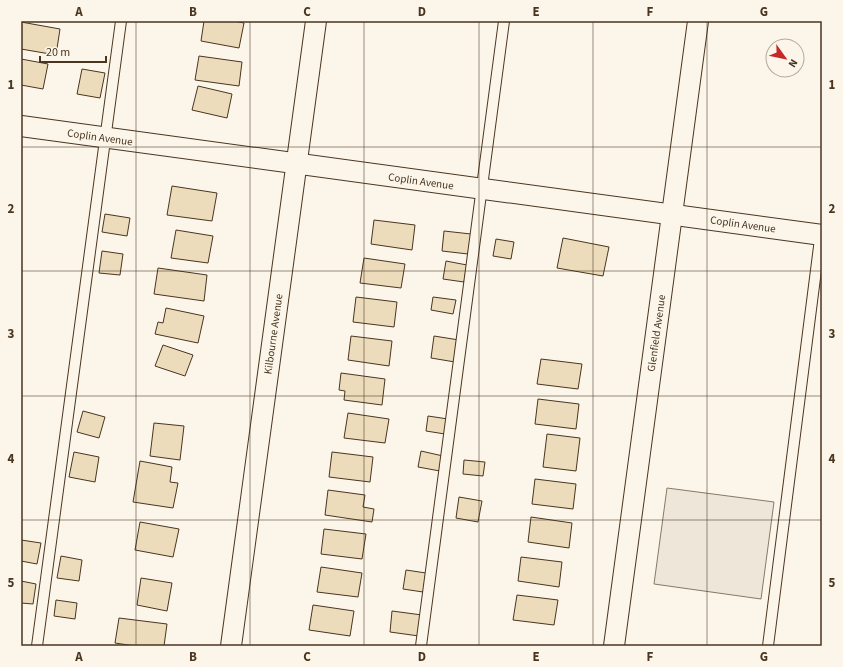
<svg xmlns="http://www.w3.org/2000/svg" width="843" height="667" viewBox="0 0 843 667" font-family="'Source Sans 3',sans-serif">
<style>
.green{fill:#ede6d9;stroke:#887966}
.building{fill:#ecdcbc;stroke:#4a3520}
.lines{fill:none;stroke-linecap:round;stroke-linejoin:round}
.service-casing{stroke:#4a3520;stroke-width:12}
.minor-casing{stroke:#4a3520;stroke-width:22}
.service{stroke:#fbf6e9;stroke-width:10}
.minor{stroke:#fbf6e9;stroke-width:20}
.grid{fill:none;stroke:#4a3520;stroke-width:1;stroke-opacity:0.55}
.labels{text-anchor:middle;stroke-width:3;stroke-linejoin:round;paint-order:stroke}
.street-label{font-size:11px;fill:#4a3520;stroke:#fbf6e9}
.neatline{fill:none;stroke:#4a3520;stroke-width:1.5}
.grid-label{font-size:13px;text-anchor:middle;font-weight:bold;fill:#4a3520}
</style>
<rect width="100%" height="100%" fill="#fbf6e9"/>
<polygon class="green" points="667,488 774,502 761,599 654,584"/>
<g class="building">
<polygon points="204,21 234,21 244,23 239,48 201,41"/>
<polygon points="21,22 60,29 56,55 21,49"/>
<polygon points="199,56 242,62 239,86 195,80"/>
<polygon points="21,59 48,64 43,89 21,85"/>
<polygon points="82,69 105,73 100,98 77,94"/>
<polygon points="198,86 232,94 227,118 192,110"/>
<polygon points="172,186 217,193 212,221 167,215"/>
<polygon points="105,214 130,218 127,236 102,232"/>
<polygon points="374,220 415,225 412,250 371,244"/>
<polygon points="176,230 213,236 208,263 171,258"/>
<polygon points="444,231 471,234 468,254 442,251"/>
<polygon points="563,238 609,247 603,276 557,268"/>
<polygon points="496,239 514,242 511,259 493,256"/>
<polygon points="102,251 123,254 120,275 99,273"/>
<polygon points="364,258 405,264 401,288 360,283"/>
<polygon points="446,261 467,265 464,282 443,279"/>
<polygon points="158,268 207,275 204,301 154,294"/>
<polygon points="356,297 397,302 394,327 353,322"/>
<polygon points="433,297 456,300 453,314 431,310"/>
<polygon points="166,308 204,316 198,343 155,334 158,322 163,323"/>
<polygon points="351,336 392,341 389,366 348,360"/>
<polygon points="434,336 459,340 455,362 431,358"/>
<polygon points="163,345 193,355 185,376 155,366"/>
<polygon points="541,359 582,364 578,389 537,384"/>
<polygon points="341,373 385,379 382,405 344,400 345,391 339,390"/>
<polygon points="538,399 579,404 576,429 535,424"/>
<polygon points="83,411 105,417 99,438 77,432"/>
<polygon points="348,413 389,419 385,443 344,438"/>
<polygon points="428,416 448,419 445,434 426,431"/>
<polygon points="154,423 184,426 180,460 150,456"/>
<polygon points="547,434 580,438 576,471 543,467"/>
<polygon points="421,451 443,456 440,471 418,467"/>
<polygon points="74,452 99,457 95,482 69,477"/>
<polygon points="332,452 373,457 370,482 329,477"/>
<polygon points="464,460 485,462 483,476 463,474"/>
<polygon points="140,461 172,467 170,482 178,483 173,508 133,502"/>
<polygon points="535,479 576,484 573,509 532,504"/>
<polygon points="328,490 365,495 363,507 374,509 372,522 325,515"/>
<polygon points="459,497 482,501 478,522 456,518"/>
<polygon points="531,517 572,523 569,548 528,542"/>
<polygon points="140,522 179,529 173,557 135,550"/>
<polygon points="324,529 366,534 362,559 321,554"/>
<polygon points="21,540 41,543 37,564 21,561"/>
<polygon points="61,556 82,560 79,581 57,578"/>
<polygon points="521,557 562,562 559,587 518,581"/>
<polygon points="321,567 362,573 358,597 317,592"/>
<polygon points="406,570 426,573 423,592 403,589"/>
<polygon points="141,578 172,583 167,611 137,605"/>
<polygon points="21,581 36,584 33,604 21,603"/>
<polygon points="517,595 558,600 554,625 513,620"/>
<polygon points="56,600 77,603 75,619 54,616"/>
<polygon points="313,605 354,611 350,636 309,630"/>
<polygon points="392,611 422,615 419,636 390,632"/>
<polygon points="119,618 167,624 164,646 135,646 115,643"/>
</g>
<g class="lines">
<g class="service-casing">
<g id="service">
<polyline points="37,646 121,21"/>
<polyline points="421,646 504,21"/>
<polyline points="768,646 821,231"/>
</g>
</g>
<g class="minor-casing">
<g id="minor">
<polyline points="21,126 822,235"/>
<polyline points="231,646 316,21"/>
<polyline points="614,646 698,21"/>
</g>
</g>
<use href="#service" class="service"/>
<use href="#minor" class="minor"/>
</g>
<path class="grid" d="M136,21V646M250,21V646M364,21V646M479,21V646M593,21V646M707,21V646M21,147H822M21,271H822M21,396H822M21,520H822"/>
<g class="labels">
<g class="street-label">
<text transform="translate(100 137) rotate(8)" y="4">Coplin Avenue</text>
<text transform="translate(421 181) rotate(8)" y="4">Coplin Avenue</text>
<text transform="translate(743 224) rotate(8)" y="4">Coplin Avenue</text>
<text transform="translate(656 333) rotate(-82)" y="4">Glenfield Avenue</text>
<text transform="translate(273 334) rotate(-82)" y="4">Kilbourne Avenue</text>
</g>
</g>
<rect width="843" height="667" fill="none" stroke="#fbf6e9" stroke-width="44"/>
<g transform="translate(785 58) rotate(123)"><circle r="19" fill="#fbf6e9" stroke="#b4a999"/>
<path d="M0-3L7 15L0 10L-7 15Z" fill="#c62828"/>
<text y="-6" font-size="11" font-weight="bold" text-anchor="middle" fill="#4a3520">N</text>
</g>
<path d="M40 56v6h66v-6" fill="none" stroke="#4a3520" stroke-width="2"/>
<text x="46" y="56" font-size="12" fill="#4a3520" stroke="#fbf6e9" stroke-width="3" paint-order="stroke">20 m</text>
<rect x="22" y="22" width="799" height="623" class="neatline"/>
<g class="grid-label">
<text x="79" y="16">A</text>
<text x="193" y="16">B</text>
<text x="307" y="16">C</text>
<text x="422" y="16">D</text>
<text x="536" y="16">E</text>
<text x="650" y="16">F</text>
<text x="764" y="16">G</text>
<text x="11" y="89">1</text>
<text x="832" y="89">1</text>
<text x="11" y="213">2</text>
<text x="832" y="213">2</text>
<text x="11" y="338">3</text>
<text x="832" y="338">3</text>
<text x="11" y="463">4</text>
<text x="832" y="463">4</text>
<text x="11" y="587">5</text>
<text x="832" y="587">5</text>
<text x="79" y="661">A</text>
<text x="193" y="661">B</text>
<text x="307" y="661">C</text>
<text x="422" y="661">D</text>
<text x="536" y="661">E</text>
<text x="650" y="661">F</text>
<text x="764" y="661">G</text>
</g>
</svg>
